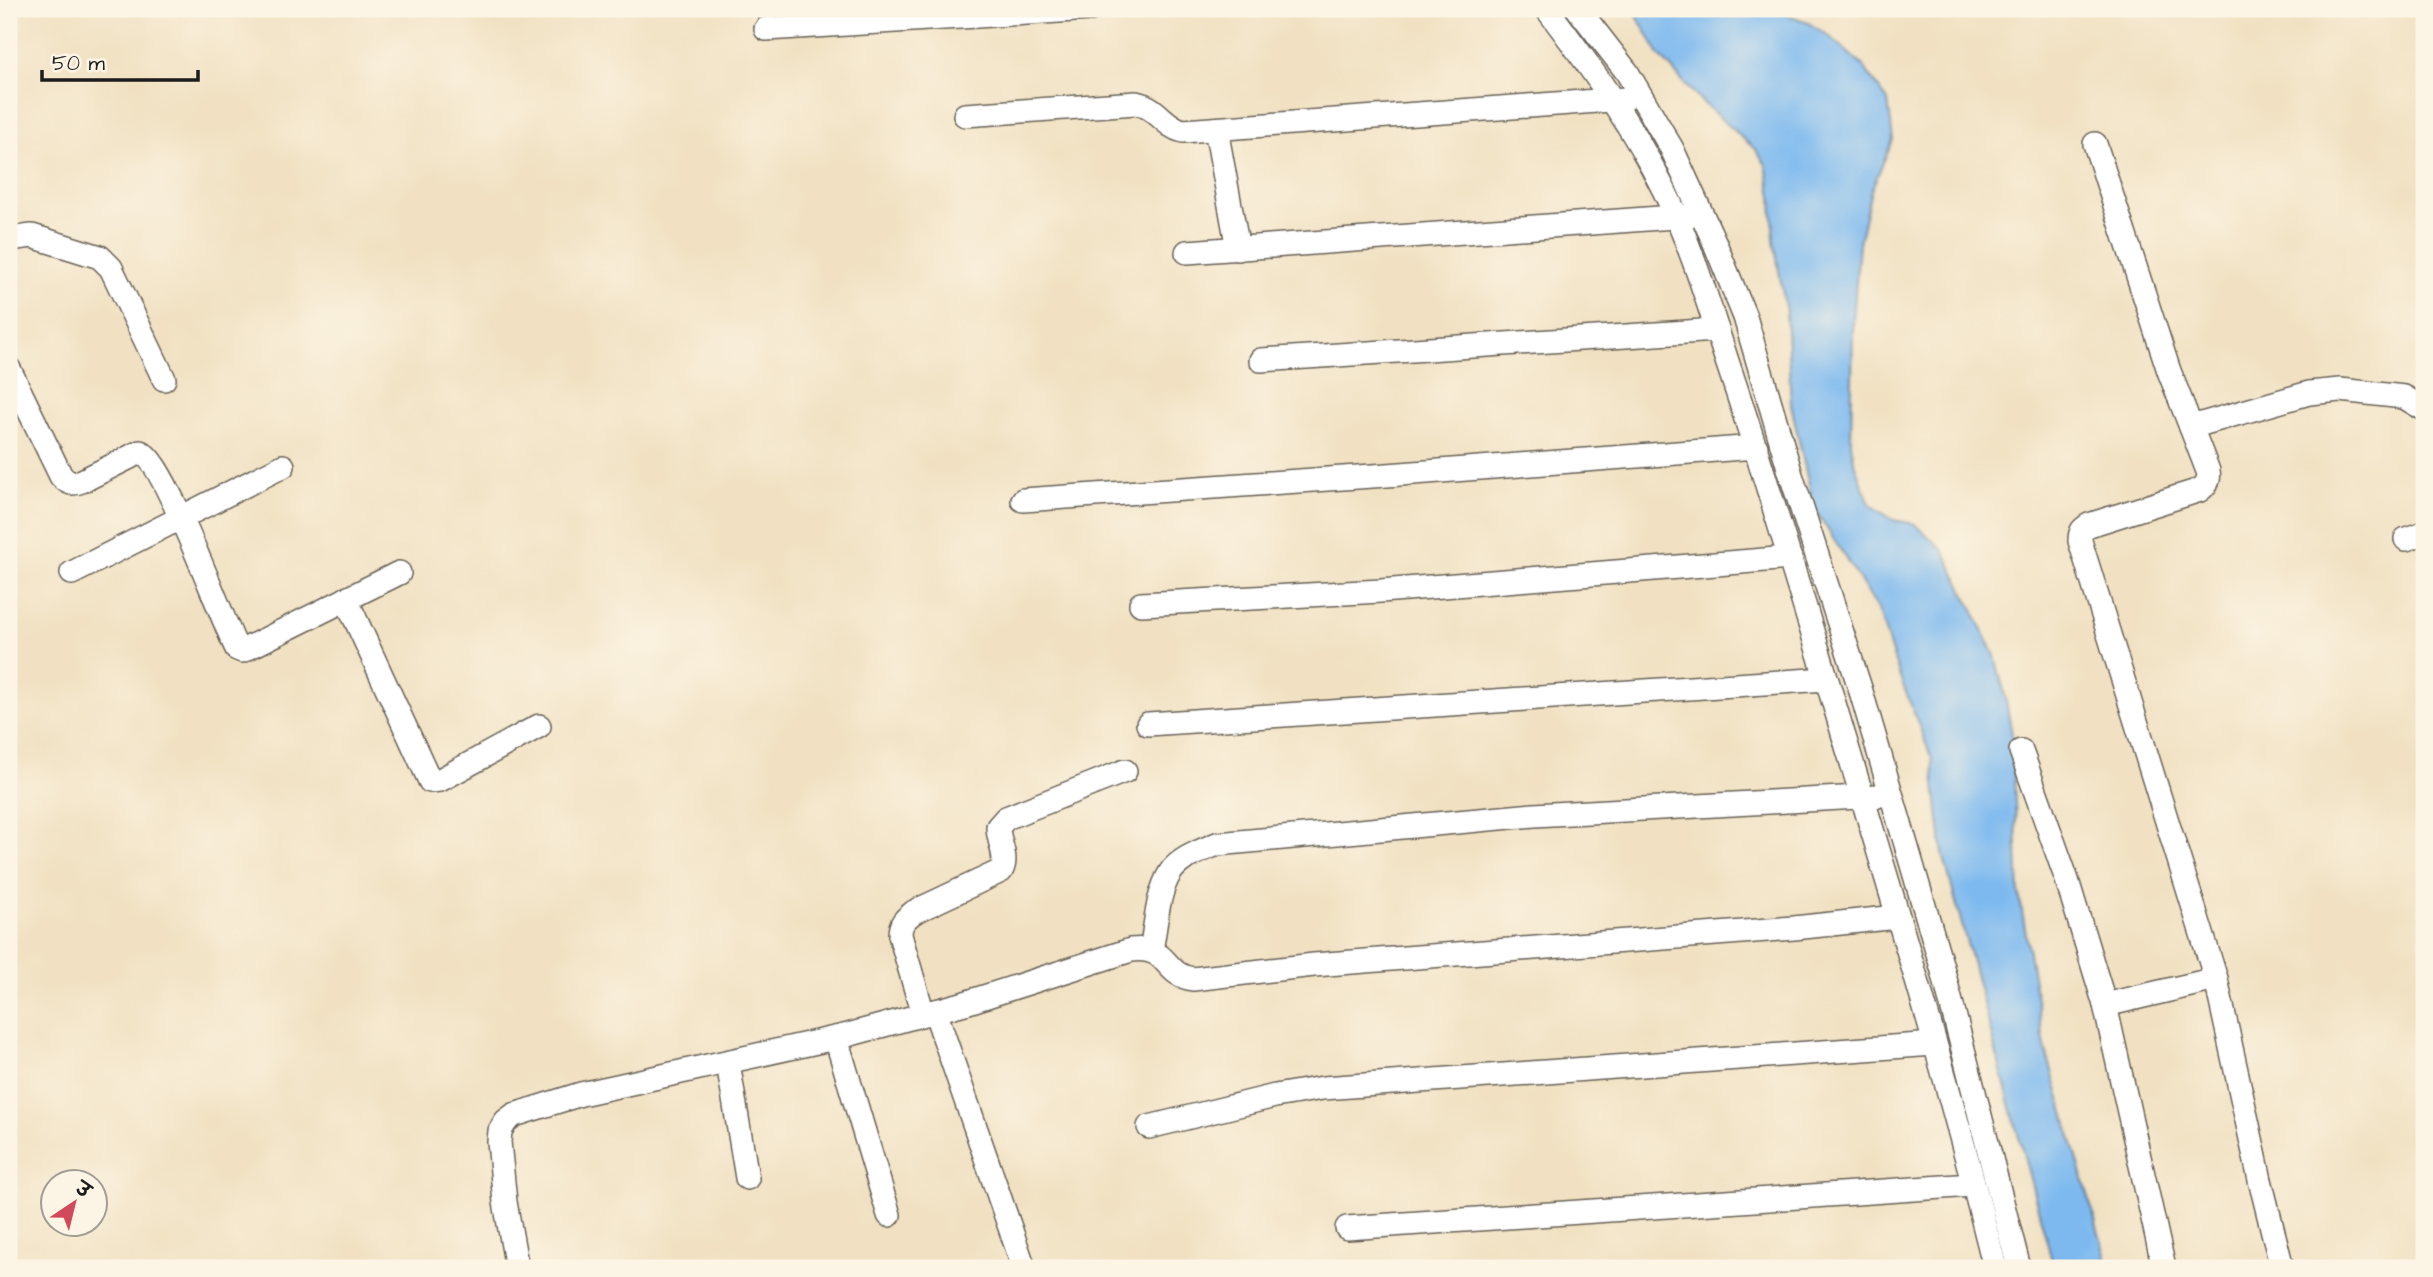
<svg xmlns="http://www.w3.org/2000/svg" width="2433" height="1277" viewBox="0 0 2433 1277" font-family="'Architects Daughter','Playpen Sans Deva',sans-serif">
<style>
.water{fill:#7db9ef;stroke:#4c6a86;stroke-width:2}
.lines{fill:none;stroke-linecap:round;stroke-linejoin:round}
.minor-casing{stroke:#676156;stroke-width:26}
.minor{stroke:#fff;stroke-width:23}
</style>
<rect width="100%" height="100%" fill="#fcf5e5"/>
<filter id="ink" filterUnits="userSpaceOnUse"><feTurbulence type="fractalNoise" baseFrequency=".0143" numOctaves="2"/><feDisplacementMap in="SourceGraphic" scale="14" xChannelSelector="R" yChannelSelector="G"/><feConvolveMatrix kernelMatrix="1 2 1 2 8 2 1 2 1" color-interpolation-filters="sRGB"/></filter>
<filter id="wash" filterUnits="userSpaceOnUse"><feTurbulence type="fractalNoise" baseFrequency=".00686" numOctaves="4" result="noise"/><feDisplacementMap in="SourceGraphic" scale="28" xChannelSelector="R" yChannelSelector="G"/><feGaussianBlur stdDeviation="1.57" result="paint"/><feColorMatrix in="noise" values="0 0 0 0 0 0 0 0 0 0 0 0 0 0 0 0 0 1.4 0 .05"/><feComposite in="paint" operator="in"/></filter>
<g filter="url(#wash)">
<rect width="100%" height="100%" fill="#f1e1c2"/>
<polygon class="water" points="1633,9 1774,10 1805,21 1829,36 1863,66 1888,101 1893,140 1871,190 1859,243 1853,321 1851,444 1855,466 1870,504 1893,520 1915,524 1944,551 1994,653 2004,691 2012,734 2019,893 2045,1047 2109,1268 2054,1268 1943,854 1932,759 1898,672 1878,609 1814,508 1791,404 1786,312 1774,241 1772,196 1766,165 1756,150 1699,99 1659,55"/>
</g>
<g filter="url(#ink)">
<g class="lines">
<g class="minor-casing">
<g id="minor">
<path d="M1547,9C1591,67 1632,125 1664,190C1691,244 1708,303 1727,361C1762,466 1794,571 1826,677C1885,873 1946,1069 1995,1268"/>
<polyline points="1578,9 1627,72 1672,149 1714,241 1745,317 1791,475 1860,688 1942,967 2019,1268"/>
<polyline points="766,29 1091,9"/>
<path d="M965,115L1136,103C1158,107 1163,126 1183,131L1625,99"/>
<polyline points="1216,129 1238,249"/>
<polyline points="2095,144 2169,371 2191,427"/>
<polyline points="9,239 32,236 100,257 111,268 164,379"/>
<polyline points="1187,252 1688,216"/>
<polyline points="1261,360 1717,330"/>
<path d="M9,369L61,476C68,483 72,485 82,481L140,452C164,459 221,618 237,649L242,651L246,649L399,573"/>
<polyline points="1023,500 1387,475 1756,447"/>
<polyline points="2406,539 2424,533"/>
<polyline points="72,573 283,466"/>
<polyline points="346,599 430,781 440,780 539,726"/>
<polyline points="1141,604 1381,591 1790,558"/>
<polyline points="1148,724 1826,679"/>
<polyline points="2021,751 2067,880 2105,1005 2164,1268"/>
<path d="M1151,950C1156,926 1157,894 1170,873C1179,858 1201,851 1217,844L1534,815L1877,796"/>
<polyline points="2105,1005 2216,979"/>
<polyline points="935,1011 1024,1268"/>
<path d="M923,1014L900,935C900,923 905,919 914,912L1001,871C1009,858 998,842 998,827L1006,818L1125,771"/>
<polyline points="836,1038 889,1215"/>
<polyline points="728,1063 747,1178"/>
<polyline points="1149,1127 1275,1096 1323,1088 1934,1044"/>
<polyline points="1347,1228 1972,1185"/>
<path d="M517,1268L505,1202L499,1142L500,1131L506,1121L514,1115L581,1094L844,1036L965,1003L1131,950C1170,945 1162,975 1193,979L1314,965L1794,928L1897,917"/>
<path d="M2282,1268L2260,1180L2216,979L2080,541C2080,532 2082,529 2089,525L2200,490C2207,484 2210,480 2208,471L2191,427L2309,393L2340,390L2404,397L2424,409"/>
</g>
</g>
<use href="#minor" class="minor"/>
</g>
</g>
<rect width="2433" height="1277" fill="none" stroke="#fcf5e5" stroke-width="35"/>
<g transform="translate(74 1203) rotate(35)"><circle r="33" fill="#fcf5e5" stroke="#a29e95" stroke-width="2"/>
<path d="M0-5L12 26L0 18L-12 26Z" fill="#d1495b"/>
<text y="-10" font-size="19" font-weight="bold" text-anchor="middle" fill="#1c1c1c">उ</text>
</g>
<path d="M42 70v10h156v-10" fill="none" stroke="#1c1c1c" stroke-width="3.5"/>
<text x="52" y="70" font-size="21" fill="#1c1c1c" stroke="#fcf5e5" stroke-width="5" paint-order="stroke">50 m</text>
</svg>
